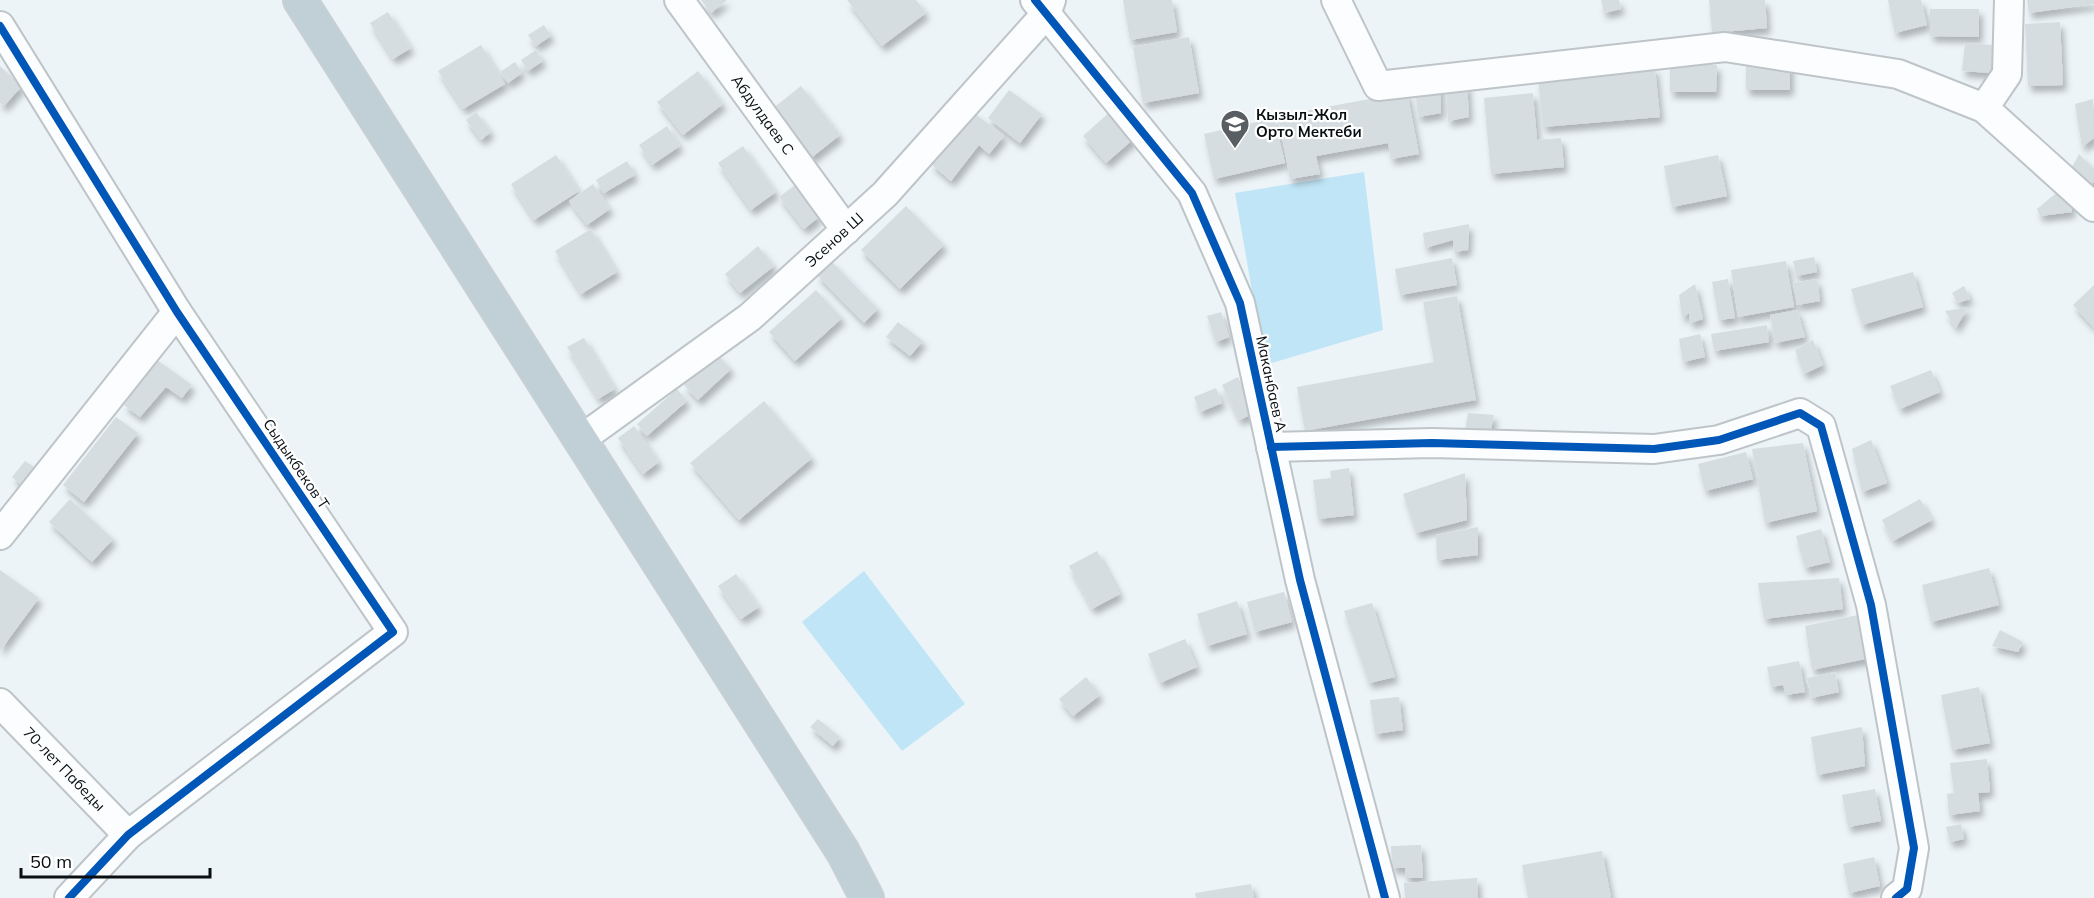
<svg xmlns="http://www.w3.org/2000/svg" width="2094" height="898" viewBox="0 0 2094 898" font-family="Mulish,sans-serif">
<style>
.green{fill:#bfe5f6}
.building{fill:#d5dde0;filter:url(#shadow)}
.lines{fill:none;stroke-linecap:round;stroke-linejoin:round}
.street-casing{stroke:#bec5c9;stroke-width:32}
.highway-casing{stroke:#cbd0d2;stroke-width:36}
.street{stroke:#fcfdfe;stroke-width:28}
.highway{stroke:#c0d0d6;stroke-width:33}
.cycleway-casing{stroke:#fff;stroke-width:11}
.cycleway{stroke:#0057b8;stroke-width:8}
.labels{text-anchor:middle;stroke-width:4.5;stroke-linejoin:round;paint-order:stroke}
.street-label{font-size:15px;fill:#080e11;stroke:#fff}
.poi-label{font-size:15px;font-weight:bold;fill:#080e11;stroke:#fff;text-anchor:start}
</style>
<defs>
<filter id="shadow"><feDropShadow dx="3.5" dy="6" stdDeviation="3" flood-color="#0004"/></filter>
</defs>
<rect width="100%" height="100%" fill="#ecf4f8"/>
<g class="green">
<polygon points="1364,172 1383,330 1265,365 1235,193"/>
<polygon points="864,571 965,704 902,751 802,622"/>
</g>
<g class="building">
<polygon points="701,0 727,0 711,13"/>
<polygon points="847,0 916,0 926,13 882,46"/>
<polygon points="1123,0 1172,0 1177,32 1130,40"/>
<polygon points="1601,0 1619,0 1621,9 1604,13"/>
<polygon points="1709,0 1765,0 1767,28 1712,33"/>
<polygon points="1888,0 1921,0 1927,25 1895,33"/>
<polygon points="2027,0 2094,0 2094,4 2029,13"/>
<polygon points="1930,9 1979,9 1979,37 1930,36"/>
<polygon points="388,12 411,48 393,59 370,23"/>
<polygon points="2060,22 2063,85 2028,86 2025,24"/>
<polygon points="544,25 551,36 536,46 528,35"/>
<polygon points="1189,37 1199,93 1143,103 1133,47"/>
<polygon points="1965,43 1993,45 1991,73 1962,71"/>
<polygon points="481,45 505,84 463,109 438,71"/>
<polygon points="536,50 543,61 528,71 521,60"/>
<polygon points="515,62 522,73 508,83 500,72"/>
<polygon points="1790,64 1790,90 1746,90 1746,65"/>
<polygon points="1670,65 1717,65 1716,92 1670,92"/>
<polygon points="0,66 22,86 4,106 0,103"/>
<polygon points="1655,68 1660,117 1543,127 1538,78"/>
<polygon points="698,71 723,104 683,135 657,102"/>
<polygon points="1440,82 1441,113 1418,117 1415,87"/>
<polygon points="1467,83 1469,117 1448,121 1446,89"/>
<polygon points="801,86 840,135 811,158 772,109"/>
<polygon points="1009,90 1042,114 1020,143 988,118"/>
<polygon points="1407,92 1419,154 1391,159 1388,143 1316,156 1320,174 1290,179 1278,116"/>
<polygon points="1533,93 1537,140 1561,138 1564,167 1491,174 1484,98"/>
<polygon points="2093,99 2094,138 2082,147 2075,104"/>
<polygon points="1112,110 1136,137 1106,163 1083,136"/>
<polygon points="476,112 491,132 481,140 466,120"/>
<polygon points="973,112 1004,136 989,154 979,145 951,181 931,164"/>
<polygon points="1274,118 1285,163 1214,179 1204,134"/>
<polygon points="667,126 680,146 652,165 639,145"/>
<polygon points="743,146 776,192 751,210 718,163"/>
<polygon points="2079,154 2094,169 2094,182 2085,188 2069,173"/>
<polygon points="556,155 579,191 534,220 511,184"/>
<polygon points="1718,155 1727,196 1672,207 1664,166"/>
<polygon points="627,161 635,175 604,193 596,180"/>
<polygon points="593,184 610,209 587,225 569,201"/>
<polygon points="795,185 819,217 804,229 779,197"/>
<polygon points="2061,189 2071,192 2072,212 2040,216 2037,209"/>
<polygon points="906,206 944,245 900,289 861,250"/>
<polygon points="1469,224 1468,250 1454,252 1453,240 1425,248 1423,233"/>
<polygon points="591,229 617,272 581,294 555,251"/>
<polygon points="758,246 774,266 740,293 725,274"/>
<polygon points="1814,257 1817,272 1796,276 1793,261"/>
<polygon points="1452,258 1457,285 1400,295 1395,269"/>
<polygon points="831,261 878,309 864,323 817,275"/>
<polygon points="1786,261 1794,307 1738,317 1731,270"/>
<polygon points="1913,272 1923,307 1862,325 1851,289"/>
<polygon points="1728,279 1735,318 1719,320 1712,282"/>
<polygon points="1817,279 1820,301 1797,305 1793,283"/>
<polygon points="1695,284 1703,319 1690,323 1689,313 1682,318 1679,295"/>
<polygon points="2094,285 2094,328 2073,305"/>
<polygon points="1964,286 1970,299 1958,303 1952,293"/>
<polygon points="816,290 842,318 795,361 769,332"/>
<polygon points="1457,296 1476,400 1305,431 1297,387 1434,362 1423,302"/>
<polygon points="1968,307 1956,328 1945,311"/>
<polygon points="1797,310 1805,337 1775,343 1770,315"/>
<polygon points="1221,312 1229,337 1216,342 1207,316"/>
<polygon points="898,322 923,341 910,356 886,337"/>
<polygon points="1767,325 1769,342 1714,351 1711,334"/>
<polygon points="1700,334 1705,357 1683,362 1679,339"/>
<polygon points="584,338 615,389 598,399 567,347"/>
<polygon points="1813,340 1823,365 1804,374 1795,350"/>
<polygon points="717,354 731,369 698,400 684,385"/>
<polygon points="157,360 192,385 182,398 166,387 140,417 124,405"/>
<polygon points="1931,370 1940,392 1900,409 1890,386"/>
<polygon points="1238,377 1255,413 1239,420 1222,385"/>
<polygon points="1216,388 1222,403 1200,412 1194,397"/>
<polygon points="677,389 687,401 647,436 637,424"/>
<polygon points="764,401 812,458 739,520 690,463"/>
<polygon points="1468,413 1494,415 1490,434 1465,430"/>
<polygon points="116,417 138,433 84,502 63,485"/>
<polygon points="634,426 659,462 643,474 618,438"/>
<polygon points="1871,440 1887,483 1862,492 1852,449"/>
<polygon points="1803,443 1817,511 1765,523 1752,449"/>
<polygon points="1746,452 1753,479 1705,491 1698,464"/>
<polygon points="25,461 37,469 23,486 12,477"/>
<polygon points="1349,468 1354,515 1318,519 1313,480 1331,478 1330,471"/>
<polygon points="1465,473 1467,520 1416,533 1403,494"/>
<polygon points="70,499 113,539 92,562 49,522"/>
<polygon points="1920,499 1932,520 1893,541 1882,520"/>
<polygon points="1478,527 1478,555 1437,560 1436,535"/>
<polygon points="1821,529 1830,562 1805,568 1796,536"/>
<polygon points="1097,551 1120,594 1092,609 1069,566"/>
<polygon points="1989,568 1999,605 1931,622 1922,585"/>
<polygon points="0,570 39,598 0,651"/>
<polygon points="736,574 759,607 741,619 718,586"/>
<polygon points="1839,578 1843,609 1764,619 1758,583"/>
<polygon points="1284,592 1292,622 1255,632 1247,602"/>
<polygon points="1237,601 1247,634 1207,646 1197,614"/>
<polygon points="1372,603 1395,677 1369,683 1344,611"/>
<polygon points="1867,613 1875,657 1812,670 1805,626"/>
<polygon points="2000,630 2023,642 2018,652 1992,646"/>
<polygon points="1185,639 1197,667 1160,683 1148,654"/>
<polygon points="1799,661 1805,692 1786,695 1783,685 1771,687 1767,667"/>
<polygon points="1835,672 1839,692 1811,698 1807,678"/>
<polygon points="1086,677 1100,695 1073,716 1059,699"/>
<polygon points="1979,687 1990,743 1952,750 1941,695"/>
<polygon points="1399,697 1403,730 1375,734 1370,700"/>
<polygon points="818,719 840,737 833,746 810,727"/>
<polygon points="1862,727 1865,766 1817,775 1811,737"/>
<polygon points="1987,759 1990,792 1978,793 1980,811 1949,815 1947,794 1954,793 1950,763"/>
<polygon points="1875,789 1881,821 1848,827 1842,795"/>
<polygon points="1961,824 1964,839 1950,842 1946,827"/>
<polygon points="1421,845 1423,878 1405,878 1405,868 1392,868 1391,846"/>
<polygon points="1602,851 1611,898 1528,898 1522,865"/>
<polygon points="1874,857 1880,886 1849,893 1843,864"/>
<polygon points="1477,878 1478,898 1405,898 1404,883"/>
<polygon points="1251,884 1254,898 1196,898 1195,893"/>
</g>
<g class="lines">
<g class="street-casing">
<g id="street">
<path id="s1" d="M679,0L846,230"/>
<polyline points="1035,0 1192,193 1240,303 1300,580 1385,898"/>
<polyline points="1336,0 1378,86 1725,47 1898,74 1984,108 2094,207"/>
<polyline points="0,26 177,312 393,632 128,835 69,898"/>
<polyline points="1984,108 2007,74 2009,0"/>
<path id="s2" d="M580,440L750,317L885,194L1046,14L1051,0"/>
<polyline points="1271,447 1432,443 1654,449 1719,440 1800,413 1821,426 1871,605 1914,848 1907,889 1896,898"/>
<polyline points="0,535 177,312"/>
<path id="s3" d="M0,703L128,835"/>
</g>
</g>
<g class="highway-casing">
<polyline id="highway" points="300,0 843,852 867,898"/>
</g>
<use href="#street" class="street"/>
<use href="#highway" class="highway"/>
<g class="cycleway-casing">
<g id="cycleway">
<polyline points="1035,0 1192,193 1240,303 1300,580 1385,898"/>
<polyline points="0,26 177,312 393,632 128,835 69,898"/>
<polyline points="1271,447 1432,443 1654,449 1719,440 1800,413 1821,426 1871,605 1914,848 1907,889 1896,898"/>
</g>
</g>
<use href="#cycleway" class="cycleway"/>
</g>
<defs>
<g id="school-pin" transform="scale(1.5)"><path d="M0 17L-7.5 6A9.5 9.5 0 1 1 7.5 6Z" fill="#585e62" stroke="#fff"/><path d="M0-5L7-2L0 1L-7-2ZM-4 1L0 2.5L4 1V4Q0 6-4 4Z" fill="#fff"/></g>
</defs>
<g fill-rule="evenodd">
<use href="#school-pin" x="1235" y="124"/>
</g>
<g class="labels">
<g class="street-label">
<text dy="5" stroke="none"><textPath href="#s1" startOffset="142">Абдулдаев С</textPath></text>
<text dy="5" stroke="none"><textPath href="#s2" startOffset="324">Эсенов Ш</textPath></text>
<text transform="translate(1271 384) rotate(78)" y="5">Маканбаев А</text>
<text transform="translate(296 464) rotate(56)" y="5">Сыдыкбеков Т</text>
<text dy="5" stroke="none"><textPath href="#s3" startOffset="92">70-лет Пабеды</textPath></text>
</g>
<g class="poi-label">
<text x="1256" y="120">Кызыл-Жол<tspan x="1256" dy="17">Орто Мектеби</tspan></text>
</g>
</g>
<path d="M21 868v9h189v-9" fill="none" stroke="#080e11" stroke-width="3"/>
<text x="30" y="868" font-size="18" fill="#080e11" stroke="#ffffff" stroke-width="4.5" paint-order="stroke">50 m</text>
</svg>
